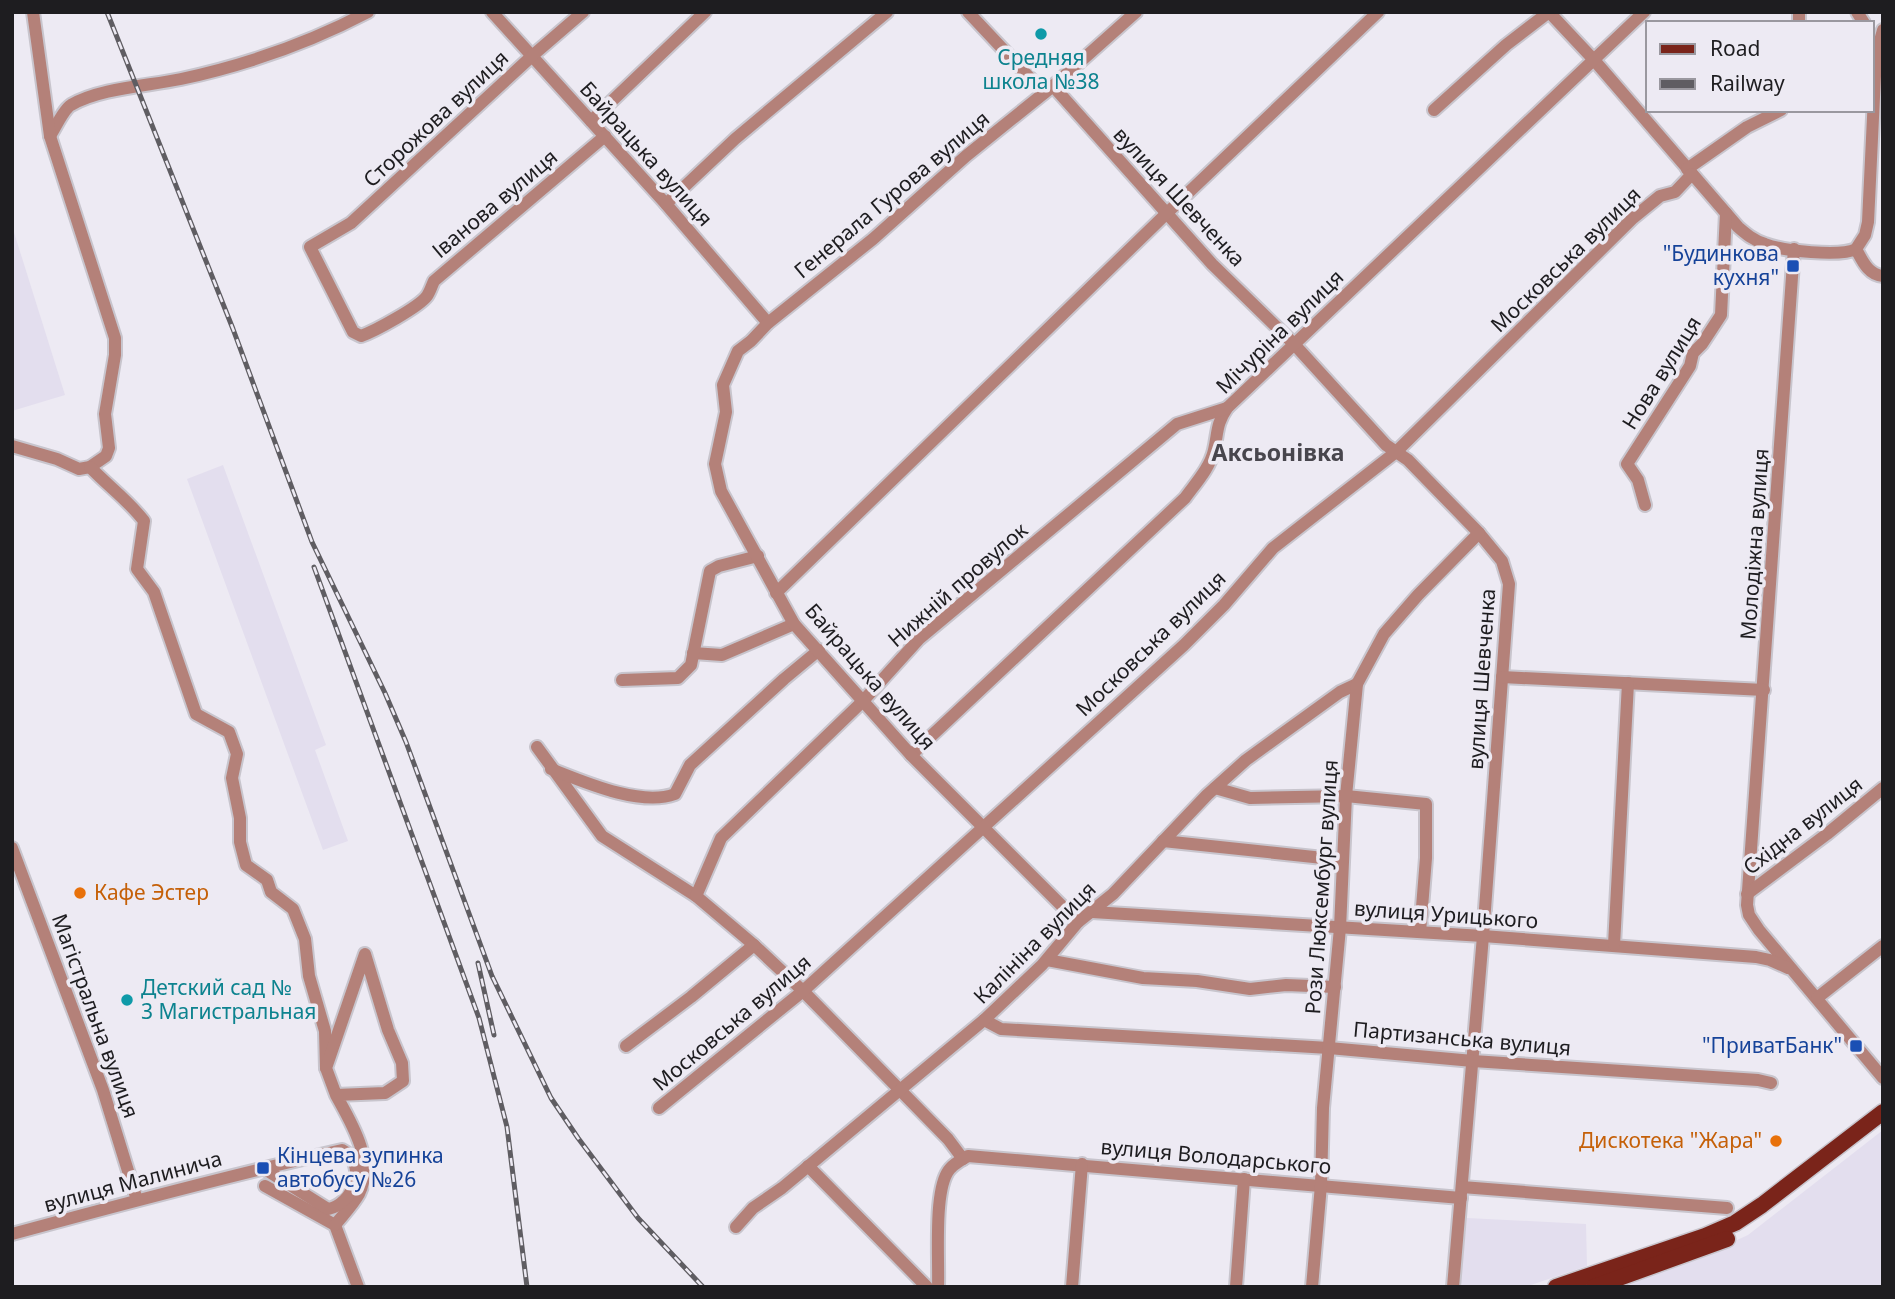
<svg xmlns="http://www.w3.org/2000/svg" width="1895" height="1299" viewBox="0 0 1895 1299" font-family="'Noto Sans',sans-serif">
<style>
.built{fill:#e3deee}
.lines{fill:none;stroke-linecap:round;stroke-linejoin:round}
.minor-casing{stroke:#c8c5cd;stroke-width:16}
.major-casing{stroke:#c8c5cd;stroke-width:19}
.minor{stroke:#b48179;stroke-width:12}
.major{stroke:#7a241a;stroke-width:16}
.rail-casing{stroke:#5f5d62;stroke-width:5}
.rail{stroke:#edeaf3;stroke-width:2.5;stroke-dasharray:8;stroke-linecap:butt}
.culture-dot{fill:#0f9aa8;stroke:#edeaf3;stroke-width:2.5}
.transit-dot{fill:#1a4fb4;stroke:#edeaf3;stroke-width:2.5}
.food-dot{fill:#e8710a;stroke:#edeaf3;stroke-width:2.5}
.labels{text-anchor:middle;stroke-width:7;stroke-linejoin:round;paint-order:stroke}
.culture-label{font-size:21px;fill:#0d838f;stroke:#edeaf3}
.street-label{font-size:21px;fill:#1e1d20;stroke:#edeaf3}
.transit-label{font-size:21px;fill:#164399;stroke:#edeaf3;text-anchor:end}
.food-label{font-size:21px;fill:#c56008;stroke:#edeaf3;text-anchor:start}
.neighbourhood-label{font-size:23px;font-weight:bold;fill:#48464d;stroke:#edeaf3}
</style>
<rect width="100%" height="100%" fill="#edeaf3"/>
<g class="built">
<polygon points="12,226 65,395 12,411"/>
<polygon points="223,465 326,745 315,750 348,841 323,850 187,479"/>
<polygon points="1883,1130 1883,1287 1614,1287 1702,1256 1748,1235"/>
<polygon points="1467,1218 1586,1224 1587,1266 1525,1287 1460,1287"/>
</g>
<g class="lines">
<g class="minor-casing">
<g id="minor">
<polyline points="492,12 666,204 768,323"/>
<path d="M583,12L532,56L351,223L310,247L353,332L361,336C375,331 419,307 427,296C430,292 432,285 434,281L605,136"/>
<polyline points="968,12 1044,93"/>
<path d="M1549,12L1594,60L1738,227C1746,234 1753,240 1765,244C1783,251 1840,257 1856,249L1865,235L1868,222L1876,55L1883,30"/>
<polyline points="1857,12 1864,23"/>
<polyline points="1799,23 1799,12"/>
<polyline points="1053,86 1212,264 1294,344 1386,445 1408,460 1479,533 1502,561 1509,584 1483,936 1453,1287"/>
<polyline points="1434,110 1506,45 1549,12"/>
<polyline points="591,121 705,12"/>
<path d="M50,136C56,127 63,110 71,105C100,88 148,86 181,79C246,65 309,43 368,12"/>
<polyline points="1687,169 1747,127 1781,110"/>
<polyline points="666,204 735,139 887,12"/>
<polyline points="1794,249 1747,905 1749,915 1759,930 1883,1078"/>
<path d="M1856,249C1862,260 1868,275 1883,276"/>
<polyline points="12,446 57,459 79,469 90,467 106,456 109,448 105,414 115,355 115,338 50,136 33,12"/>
<path d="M90,467C108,486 128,500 144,521L137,569L154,592L196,714L229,732L237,754L232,778L240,818V842L246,865L267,880L271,892L293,909L305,939L309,976L325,1031L326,1068"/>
<polyline points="1645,505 1638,480 1627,464 1690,366 1693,353 1702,344 1721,315 1726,213"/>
<polyline points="776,593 1167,213 1378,12"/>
<polyline points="693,653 722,655 794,624"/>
<polyline points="1502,677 1764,690"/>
<polyline points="622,680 678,678 691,665 710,571 719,566 758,556"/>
<polyline points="537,747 602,836 696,896 754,945 803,991 948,1139 963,1159"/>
<path d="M911,755L1185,498C1195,484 1210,468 1214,450C1218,433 1216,424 1227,408L1644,12"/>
<path d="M551,769C584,782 641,807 675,794L690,765L784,679L819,650"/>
<polyline points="1215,788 1250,798 1346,796 1426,804 1426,858 1420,932"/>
<polyline points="1163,841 1342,860"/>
<polyline points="12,848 103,1090 137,1200"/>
<polyline points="1747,894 1827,834 1883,788"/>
<polyline points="696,896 721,838 863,701 919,639 1177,424 1227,408"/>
<polyline points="1092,912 1483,936 1756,957 1770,960 1788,968"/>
<polyline points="1078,922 911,755 794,624 721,491 715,464 726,412 723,385 738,351 751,341 768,323 873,239 966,156 1053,86 1136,12"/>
<polyline points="1614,945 1628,683"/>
<polyline points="1047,960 1143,978 1197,981 1250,989 1286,985 1335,987"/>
<polyline points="1817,998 1883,946"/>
<polyline points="984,1020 1001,1029 1329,1048 1473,1061 1758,1080 1771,1083"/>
<polyline points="626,1046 691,997 754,945"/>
<polyline points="659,1108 803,991 1184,645 1224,605 1273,548 1396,452 1633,218 1660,196 1675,192 1692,174"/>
<polyline points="808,1166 927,1287"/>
<polyline points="265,1186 335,1225 358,1287"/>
<polyline points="1462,1187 1727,1208"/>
<path d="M335,1225C343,1215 353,1205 359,1194C375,1161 352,1124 336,1095L385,1093L403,1081L402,1063L388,1030L365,954L326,1068L336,1095"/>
<polyline points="736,1227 753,1208 782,1188 984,1020 1042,965 1078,922 1113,894 1207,795 1246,760 1340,692 1357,684"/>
<path d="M12,1234C122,1204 231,1175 342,1150C369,1163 353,1205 328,1209L263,1168"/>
<path d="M938,1287C939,1259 934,1196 947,1173C951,1165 961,1160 968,1156L1461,1198"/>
<polyline points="1072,1287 1082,1164"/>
<polyline points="1236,1287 1244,1179"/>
<polyline points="1312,1287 1321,1185 1323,1108 1340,928 1346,796 1357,684 1384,634 1418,595 1479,533"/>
</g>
</g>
<g class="major-casing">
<g id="major">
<polyline points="1556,1287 1705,1236 1735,1223 1762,1205 1883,1112"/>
<polyline points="1594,1287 1727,1239"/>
</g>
</g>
<use href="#minor" class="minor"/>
<use href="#major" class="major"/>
<g class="rail-casing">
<g id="rail">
<polyline points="107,12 233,329 312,542 385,693 406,742 492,976 551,1098 578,1138 638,1218 703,1287"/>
<polyline points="314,567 479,1018 507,1127 527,1287"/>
<polyline points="478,963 494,1035"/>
</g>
</g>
<use href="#rail" class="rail"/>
</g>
<g class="culture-dot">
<circle cx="1041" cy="34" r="7"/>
<circle cx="127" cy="1000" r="7"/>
</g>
<g class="transit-dot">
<rect x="1786" y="259" width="14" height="14" rx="3.5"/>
<rect x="1849" y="1039" width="14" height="14" rx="3.5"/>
<rect x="256" y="1161" width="14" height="14" rx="3.5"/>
</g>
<g class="food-dot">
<circle cx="80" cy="893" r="7"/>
<circle cx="1776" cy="1141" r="7"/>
</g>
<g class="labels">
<g class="culture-label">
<text x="1041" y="65">Средняя<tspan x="1041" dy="24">школа №38</tspan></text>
<text x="141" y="995" text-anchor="start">Детский сад №<tspan x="141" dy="24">3 Магистральная</tspan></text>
</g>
<g class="street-label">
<text transform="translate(436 119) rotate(-43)" y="7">Сторожова вулиця</text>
<text transform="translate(646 154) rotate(48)" y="7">Байрацька вулиця</text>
<text transform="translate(892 195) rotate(-40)" y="7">Генерала Гурова вулиця</text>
<text transform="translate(1179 197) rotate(47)" y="7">вулиця Шевченка</text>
<text transform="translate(495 204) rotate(-40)" y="7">Іванова вулиця</text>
<text transform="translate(1566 260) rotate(-44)" y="7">Московська вулиця</text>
<text transform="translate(1280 332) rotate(-44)" y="7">Мічуріна вулиця</text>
<text transform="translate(1662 373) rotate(-58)" y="7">Нова вулиця</text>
<text transform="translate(1755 544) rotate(-86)" y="7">Молодіжна вулиця</text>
<text transform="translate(958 585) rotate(-41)" y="7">Нижній провулок</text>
<text transform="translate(1151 644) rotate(-44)" y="7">Московська вулиця</text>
<text transform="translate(870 677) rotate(49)" y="7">Байрацька вулиця</text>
<text transform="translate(1482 679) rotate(-86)" y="7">вулиця Шевченка</text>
<text transform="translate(1803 826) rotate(-38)" y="7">Східна вулиця</text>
<text transform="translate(1322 887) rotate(-86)" y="7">Рози Люксембург вулиця</text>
<text transform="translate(1446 915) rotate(4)" y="7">вулиця Урицького</text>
<text transform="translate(1035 943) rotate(-45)" y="7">Калініна вулиця</text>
<text transform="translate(95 1016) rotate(70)" y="7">Магістральна вулиця</text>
<text transform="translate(732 1023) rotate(-40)" y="7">Московська вулиця</text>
<text transform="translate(1462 1039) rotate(5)" y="7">Партизанська вулиця</text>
<text transform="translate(1216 1157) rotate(5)" y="7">вулиця Володарського</text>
<text transform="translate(133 1182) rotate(-15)" y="7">вулиця Малинича</text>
</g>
<g class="transit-label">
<text x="1779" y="261">"Будинкова<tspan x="1779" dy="24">кухня"</tspan></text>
<text x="1842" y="1053">"ПриватБанк"</text>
<text x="277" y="1163" text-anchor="start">Кінцева зупинка<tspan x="277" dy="24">автобусу №26</tspan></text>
</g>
<g class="food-label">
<text x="94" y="900">Кафе Эстер</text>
<text x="1762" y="1148" text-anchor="end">Дискотека "Жара"</text>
</g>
<g class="neighbourhood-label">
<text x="1278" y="461">Аксьонівка</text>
</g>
</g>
<rect width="1895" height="1299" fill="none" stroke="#1e1d20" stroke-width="28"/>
<rect x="1646" y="21" width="228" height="91" fill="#edeaf3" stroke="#9a989f" stroke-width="2"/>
<rect x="1660" y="44" width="35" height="10" fill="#7a241a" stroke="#9a989f" stroke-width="2"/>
<text x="1710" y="56" font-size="21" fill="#1e1d20">Road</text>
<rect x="1660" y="79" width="35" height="10" fill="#5f5d62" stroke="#9a989f" stroke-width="2"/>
<text x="1710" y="91" font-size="21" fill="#1e1d20">Railway</text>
</svg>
